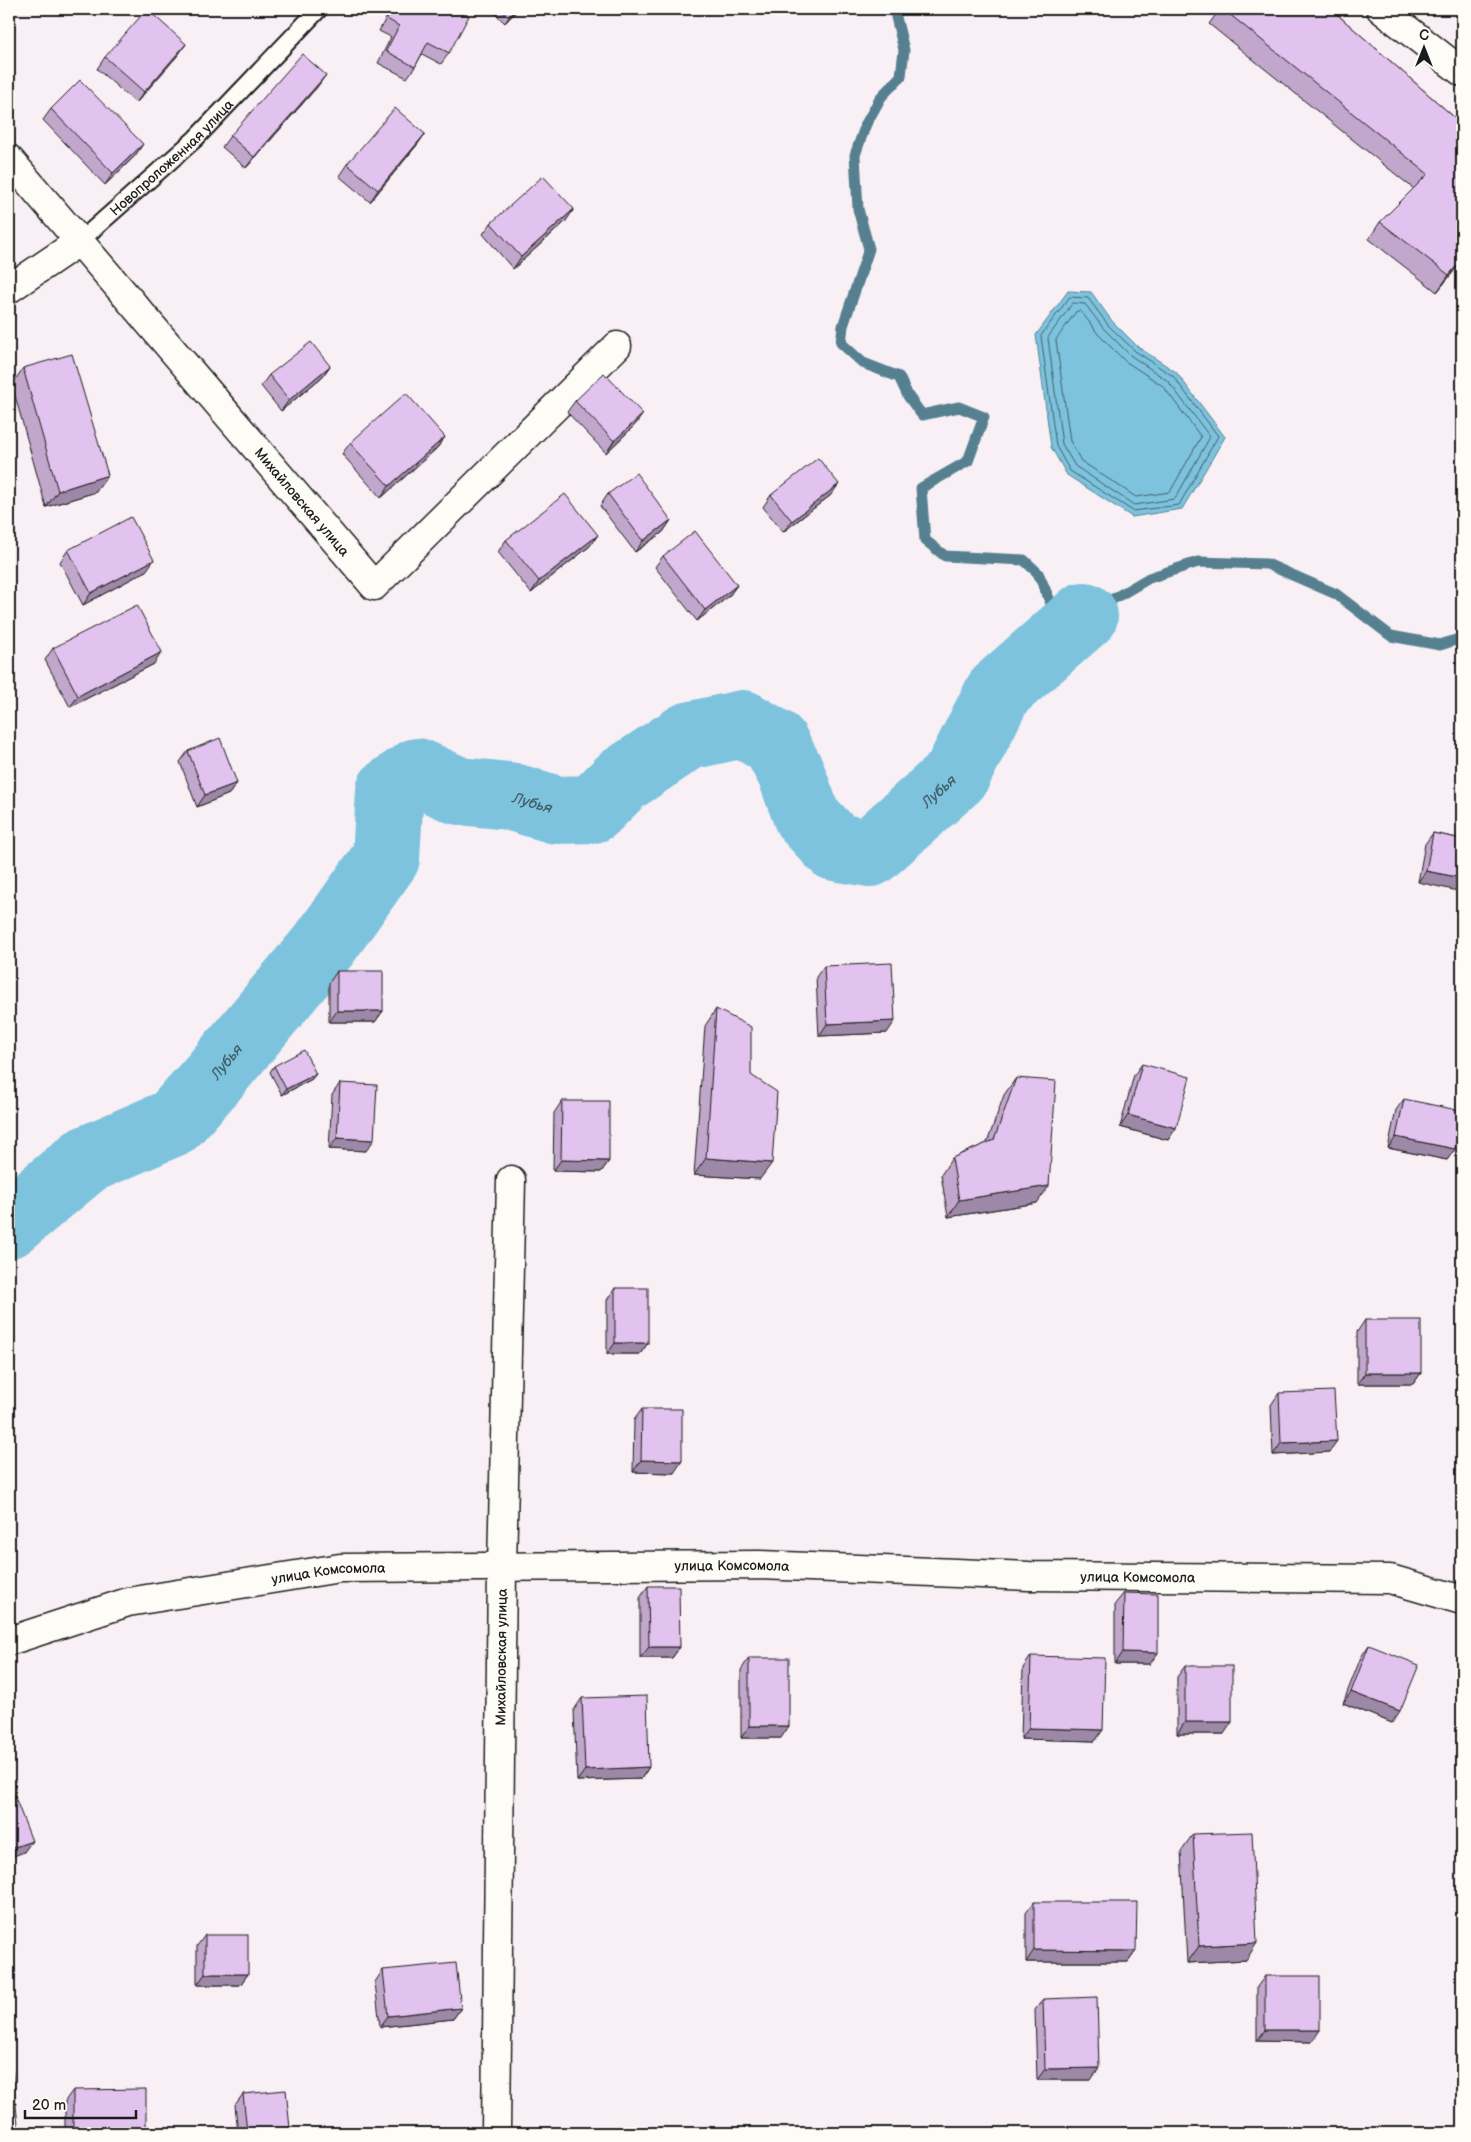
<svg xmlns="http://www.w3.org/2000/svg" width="1471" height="2142" viewBox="0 0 1471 2142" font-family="'Balsamiq Sans',sans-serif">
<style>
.water{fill:#7dc3de;stroke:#568090}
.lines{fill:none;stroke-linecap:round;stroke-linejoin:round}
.shore{stroke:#435f6a;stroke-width:1}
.stream{stroke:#568090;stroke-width:11}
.river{stroke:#7dc3de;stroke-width:68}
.lane-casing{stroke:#1c1c1c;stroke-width:20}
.street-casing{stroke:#1c1c1c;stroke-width:31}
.lane{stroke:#fdfcf7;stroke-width:16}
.street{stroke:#fdfcf7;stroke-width:28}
.wall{fill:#c2a7cd;stroke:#1c1c1c}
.shaded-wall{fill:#9e88a7;stroke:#1c1c1c}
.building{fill:#e2c2ee;stroke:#1c1c1c}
.labels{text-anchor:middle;stroke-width:4;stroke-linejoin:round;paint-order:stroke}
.street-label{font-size:14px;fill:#1c1c1c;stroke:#fdfcf7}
.water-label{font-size:15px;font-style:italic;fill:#435f6a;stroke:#fdfcf7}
</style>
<rect width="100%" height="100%" fill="#f8f0f5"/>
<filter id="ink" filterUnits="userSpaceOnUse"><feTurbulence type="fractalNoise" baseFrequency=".02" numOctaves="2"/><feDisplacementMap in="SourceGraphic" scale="10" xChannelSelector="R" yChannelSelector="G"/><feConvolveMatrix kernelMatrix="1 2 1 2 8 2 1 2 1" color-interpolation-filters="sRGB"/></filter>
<g filter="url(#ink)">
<polygon class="water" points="1068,291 1091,292 1112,321 1138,347 1176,372 1225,437 1182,509 1132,517 1067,475 1051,447 1036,335"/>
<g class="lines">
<g class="shore">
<polygon points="1070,297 1088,298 1108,325 1135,351 1173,376 1218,436 1179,505 1133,511 1070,471 1056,446 1041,336"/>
<polygon points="1073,303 1085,304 1104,329 1130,355 1168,381 1210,437 1175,499 1134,505 1075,466 1062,444 1048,338"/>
<polygon points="1077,311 1081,311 1098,334 1125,361 1163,386 1201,437 1170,492 1136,497 1081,461 1070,441 1056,340"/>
</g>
<polyline class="stream" points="889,9 895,13 904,50 901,76 881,97 866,124 855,155 858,209 869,249 843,326 841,343 863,363 899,377 908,396 922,415 959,407 984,417 968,461 921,488 925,540 945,556 1024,560 1038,573 1053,608 1084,616 1149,578 1198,562 1267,564 1336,594 1391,636 1440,645 1462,638"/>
<path class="river" id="s1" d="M9,1224L86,1160L174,1122L213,1078L325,944L386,858L390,791L417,772L459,791L509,796L557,810L593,809L622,780L688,736L743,724L775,743L791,773L807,817L835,847L870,853L956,776L999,691L1084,616"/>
<g class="lane-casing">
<g id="lane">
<path id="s2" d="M80,241L195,139L319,9"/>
</g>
</g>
<g class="street-casing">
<g id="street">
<polyline points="1381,9 1462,72"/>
<path id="s3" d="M9,159L374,586L617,346"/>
<polyline points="9,289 80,241"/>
<path id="s4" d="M9,1641L128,1602L340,1568L760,1565L1029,1576L1390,1579L1462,1600"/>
<path id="s5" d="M496,2133L502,1567L511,1180"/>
</g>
</g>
<use href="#lane" class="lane"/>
<use href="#street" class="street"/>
</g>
<g class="wall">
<polygon points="391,9 455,9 449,53 441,64 422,54 415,67 407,78 378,63 391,37 379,31"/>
<polygon points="490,9 519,9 505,23"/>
<polygon points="1220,9 1331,9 1462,124 1462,261 1437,292 1369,239 1380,222 1414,189 1209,24"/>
<polygon points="186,44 178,55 136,103 97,69 105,57"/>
<polygon points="318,86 246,168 222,147 230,136"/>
<polygon points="51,109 135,156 105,185 43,120"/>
<polygon points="425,134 417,145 370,202 339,176 347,164"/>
<polygon points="566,221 513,269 483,234 491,223"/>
<polygon points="330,366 322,377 281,411 261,386 269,375"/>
<polygon points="23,368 96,492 46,507 12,385"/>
<polygon points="575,401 635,425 606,453 567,412"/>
<polygon points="445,437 437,448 381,498 342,454 350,443"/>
<polygon points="608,494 671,520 663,532 635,552 600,506"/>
<polygon points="771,495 831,495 783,532 763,507"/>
<polygon points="506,540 590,546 531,593 498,552"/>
<polygon points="68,550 146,571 83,605 60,562"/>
<polygon points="663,556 737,585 729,596 697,621 655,567"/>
<polygon points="53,648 154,664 70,707 45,660"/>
<polygon points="188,751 237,783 229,794 197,807 180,762"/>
<polygon points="1433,833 1462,839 1418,882 1425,844"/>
<polygon points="824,966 887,1033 819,1036 816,977"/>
<polygon points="337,971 383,1011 375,1022 329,1022 329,983"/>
<polygon points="716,1009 751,1075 760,1179 694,1175 705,1026"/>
<polygon points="1142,1064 1176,1128 1168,1140 1120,1127 1134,1075"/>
<polygon points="274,1066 312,1079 282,1095 270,1072"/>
<polygon points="1016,1078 1037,1203 948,1217 941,1175 952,1158 987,1143 1004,1095"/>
<polygon points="340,1083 366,1151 329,1149 332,1095"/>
<polygon points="1404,1099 1455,1149 1447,1160 1388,1148 1396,1110"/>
<polygon points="562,1101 609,1161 601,1172 553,1171 554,1113"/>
<polygon points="615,1288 648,1343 640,1354 607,1354 607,1300"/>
<polygon points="1365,1320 1421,1373 1413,1384 1357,1384 1357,1332"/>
<polygon points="1279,1393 1329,1452 1273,1455 1271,1405"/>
<polygon points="642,1409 674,1473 633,1472 634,1420"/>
<polygon points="648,1586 680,1647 672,1658 640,1658 640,1598"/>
<polygon points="1124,1593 1150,1664 1115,1664 1115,1604"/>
<polygon points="1369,1645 1392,1723 1343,1703 1361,1657"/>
<polygon points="1031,1656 1095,1741 1021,1739 1023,1668"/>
<polygon points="749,1658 781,1738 741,1738 741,1670"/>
<polygon points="1185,1666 1224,1734 1177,1734 1177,1677"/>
<polygon points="582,1698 649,1767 641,1779 577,1781 574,1710"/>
<polygon points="1193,1834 1246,1960 1187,1963 1181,1851"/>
<polygon points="1034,1902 1136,1951 1128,1962 1026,1962 1026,1913"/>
<polygon points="205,1935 248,1974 240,1985 197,1985 197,1946"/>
<polygon points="383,1970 461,2008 453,2019 380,2027 375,1982"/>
<polygon points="1265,1976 1312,2042 1257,2041 1257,1987"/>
<polygon points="1043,1999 1091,2080 1037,2080 1035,2010"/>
<polygon points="73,2090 146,2133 65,2133 65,2101"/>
<polygon points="243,2094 290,2128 286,2133 238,2133 235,2105"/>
</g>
<g class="shaded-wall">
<polygon points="517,9 519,9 505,23 509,17"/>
<polygon points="186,44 178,55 136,103 144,92"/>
<polygon points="326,75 318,86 246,168 254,157"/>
<polygon points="425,134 417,145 370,202 378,190"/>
<polygon points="143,144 135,156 105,185 113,173"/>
<polygon points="574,209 566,221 513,269 521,257"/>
<polygon points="1462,259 1462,261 1437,292 1449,275"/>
<polygon points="330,366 322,377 281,411 289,400"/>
<polygon points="643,414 635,425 606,453 614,441"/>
<polygon points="445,437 437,448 381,498 389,486"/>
<polygon points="108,475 96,492 46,507 58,491"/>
<polygon points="839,484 831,495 783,532 792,521"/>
<polygon points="671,520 663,532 635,552 643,541"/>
<polygon points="598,535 590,546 531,593 539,581"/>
<polygon points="154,560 146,571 83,605 91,593"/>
<polygon points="737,585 729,596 697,621 705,610"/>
<polygon points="162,652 154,664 70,707 78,696"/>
<polygon points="237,783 229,794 197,807 205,795"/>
<polygon points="1426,871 1462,878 1462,892 1418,882"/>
<polygon points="337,1011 383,1011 375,1022 329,1022"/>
<polygon points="895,1021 887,1033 819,1036 827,1024"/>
<polygon points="316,1074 312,1079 282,1095 286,1089"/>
<polygon points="1128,1115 1176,1128 1168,1140 1120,1127"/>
<polygon points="1396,1137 1455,1149 1447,1160 1388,1148"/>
<polygon points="337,1138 374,1140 366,1151 329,1149"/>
<polygon points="706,1158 772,1163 760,1179 694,1175"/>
<polygon points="561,1160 609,1161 601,1172 553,1171"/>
<polygon points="1049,1186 1037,1203 948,1217 959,1200"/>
<polygon points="615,1343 648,1343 640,1354 607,1354"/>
<polygon points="1365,1373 1421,1373 1413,1384 1357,1384"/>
<polygon points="1337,1441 1329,1452 1273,1455 1281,1443"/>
<polygon points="641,1460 682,1461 674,1473 633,1472"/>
<polygon points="649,1647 680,1647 672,1658 640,1658"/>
<polygon points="1123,1652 1158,1653 1150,1664 1115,1664"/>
<polygon points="1351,1692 1400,1711 1392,1723 1343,1703"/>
<polygon points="1185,1722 1232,1722 1224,1734 1177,1734"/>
<polygon points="749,1726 789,1726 781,1738 741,1738"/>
<polygon points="1029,1728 1103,1730 1095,1741 1021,1739"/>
<polygon points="649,1767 641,1779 577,1781 585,1770"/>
<polygon points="32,1841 24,1852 9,1858 9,1849"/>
<polygon points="1257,1943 1246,1960 1187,1963 1199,1946"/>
<polygon points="1034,1950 1136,1951 1128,1962 1026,1962"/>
<polygon points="205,1974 248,1974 240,1985 197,1985"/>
<polygon points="461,2008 453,2019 380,2027 388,2016"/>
<polygon points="1265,2030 1320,2030 1312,2042 1257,2041"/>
<polygon points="1099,2068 1091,2080 1037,2080 1045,2069"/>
<polygon points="290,2128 286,2133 246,2133 247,2132"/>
</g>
<g class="building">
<polygon points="147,9 186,44 144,92 105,57"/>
<polygon points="393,9 455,9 469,16 449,53 428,42 415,67 386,51 399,26 387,19"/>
<polygon points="500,9 517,9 509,17"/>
<polygon points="1223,9 1331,9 1462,124 1462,259 1449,275 1380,222 1428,174"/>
<polygon points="302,54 326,75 254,157 230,136"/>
<polygon points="80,80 143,144 113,173 51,109"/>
<polygon points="395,108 425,134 378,190 347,164"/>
<polygon points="543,176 574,209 521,257 491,223"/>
<polygon points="311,342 330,366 289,400 269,375"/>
<polygon points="72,354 108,475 58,491 23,368"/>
<polygon points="604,373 643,414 614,441 575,401"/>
<polygon points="406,393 445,437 389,486 350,443"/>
<polygon points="818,458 839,484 792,521 771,495"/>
<polygon points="636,473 671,520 643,541 608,494"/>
<polygon points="565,494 598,535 539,581 506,540"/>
<polygon points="131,517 154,560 91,593 68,550"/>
<polygon points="695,531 737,585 705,610 663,556"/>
<polygon points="137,605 162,652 78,696 53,648"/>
<polygon points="220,738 237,783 205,795 188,751"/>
<polygon points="1433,833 1462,839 1462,878 1426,871"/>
<polygon points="892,963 895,1021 827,1024 824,966"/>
<rect x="337" y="971" width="46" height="40"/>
<polygon points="716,1009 751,1027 751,1075 777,1092 772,1163 706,1158"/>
<polygon points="304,1050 316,1074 286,1089 274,1066"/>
<polygon points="1142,1064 1190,1077 1176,1128 1128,1115"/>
<polygon points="1016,1078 1056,1081 1049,1186 959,1200 952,1158 994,1140"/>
<polygon points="340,1083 377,1085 374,1140 337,1138"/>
<polygon points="1404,1099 1462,1111 1455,1149 1396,1137"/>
<polygon points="562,1101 609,1101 609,1161 561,1160"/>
<rect x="615" y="1288" width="33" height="55"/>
<rect x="1365" y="1320" width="56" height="53"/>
<polygon points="1334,1391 1337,1441 1281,1443 1279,1393"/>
<polygon points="642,1409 682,1409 682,1461 641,1460"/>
<polygon points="648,1586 679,1586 680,1647 649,1647"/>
<polygon points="1124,1593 1158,1594 1158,1653 1123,1652"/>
<polygon points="1369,1645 1419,1665 1400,1711 1351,1692"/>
<polygon points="1031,1656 1105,1658 1103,1730 1029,1728"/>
<rect x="749" y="1658" width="40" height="68"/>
<rect x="1185" y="1666" width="47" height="56"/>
<polygon points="647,1696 649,1767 585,1770 582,1698"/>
<polygon points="9,1782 32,1841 9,1849"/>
<polygon points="1252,1832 1257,1943 1199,1946 1193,1834"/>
<polygon points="1034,1902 1137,1902 1136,1951 1034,1950"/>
<rect x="205" y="1935" width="43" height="39"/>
<polygon points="456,1963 461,2008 388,2016 383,1970"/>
<rect x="1265" y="1976" width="55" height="54"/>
<polygon points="1097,1997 1099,2068 1045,2069 1043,1999"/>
<polygon points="12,2070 19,2133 9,2133 9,2071"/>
<polygon points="146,2089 146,2133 73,2133 73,2090"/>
<polygon points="286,2090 290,2128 247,2132 243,2094"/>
</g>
</g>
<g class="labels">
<g class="street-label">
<text dy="5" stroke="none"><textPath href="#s2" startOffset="124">Новопроложенная улица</textPath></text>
<text dy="5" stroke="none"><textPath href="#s3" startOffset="451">Михайловская улица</textPath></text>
<text dy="5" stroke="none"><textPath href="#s4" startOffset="732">улица Комсомола</textPath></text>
<text dy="5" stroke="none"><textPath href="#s4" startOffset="328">улица Комсомола</textPath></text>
<text dy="5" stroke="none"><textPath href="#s4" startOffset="1138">улица Комсомола</textPath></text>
<text dy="5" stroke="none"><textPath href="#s5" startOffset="476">Михайловская улица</textPath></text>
</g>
<g class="water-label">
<text dy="5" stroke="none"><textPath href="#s1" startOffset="1281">Лубья</textPath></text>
<text dy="5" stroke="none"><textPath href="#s1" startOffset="756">Лубья</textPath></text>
<text dy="5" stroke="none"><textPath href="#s1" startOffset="276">Лубья</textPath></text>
</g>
</g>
<rect width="1471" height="2142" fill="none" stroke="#fdfcf7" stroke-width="30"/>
<rect x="15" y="15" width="1441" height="2112" fill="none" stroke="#1c1c1c" stroke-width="2" filter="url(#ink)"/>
<g transform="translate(1424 48)" stroke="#fdfcf7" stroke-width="4" paint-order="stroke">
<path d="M0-4L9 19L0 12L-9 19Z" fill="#1c1c1c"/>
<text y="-8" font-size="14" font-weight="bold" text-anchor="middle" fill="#1c1c1c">С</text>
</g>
<path d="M25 2110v8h111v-8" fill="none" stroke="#1c1c1c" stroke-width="2.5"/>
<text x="32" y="2110" font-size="15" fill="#1c1c1c" stroke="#fdfcf7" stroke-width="4" paint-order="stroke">20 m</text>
</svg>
